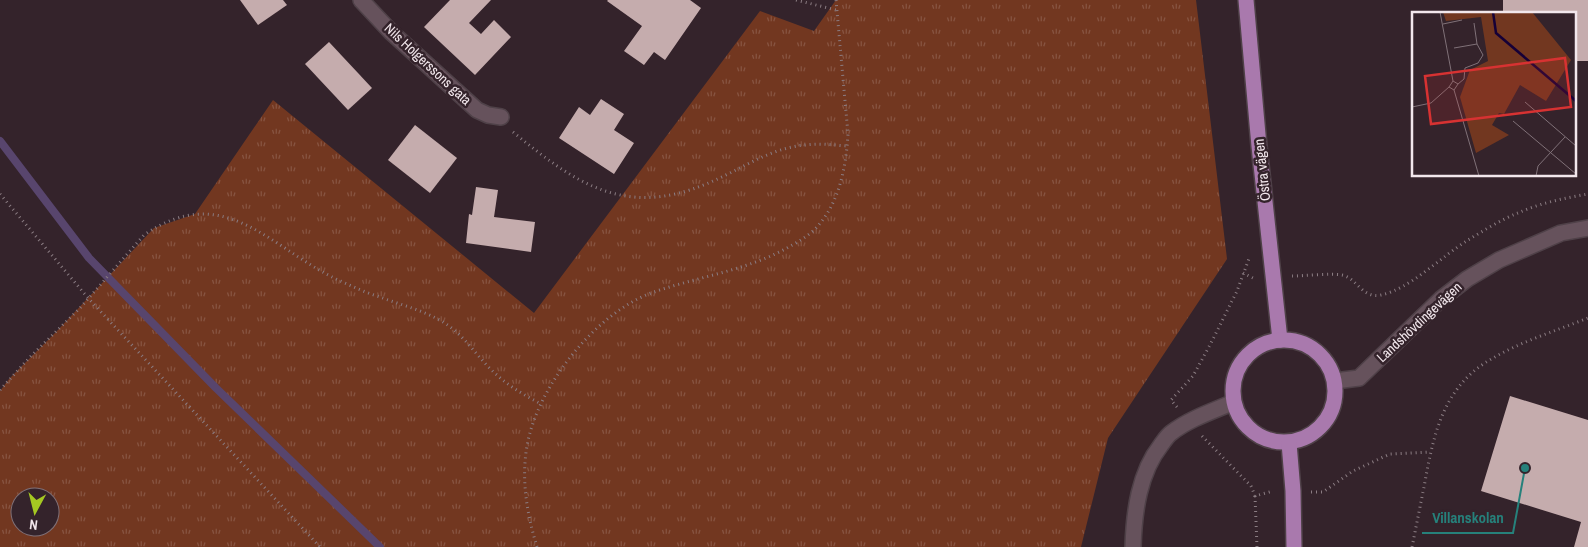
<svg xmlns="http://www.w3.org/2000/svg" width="1588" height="547" viewBox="0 0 1588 547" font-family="'Archivo Narrow',sans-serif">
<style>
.grass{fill:url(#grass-tufts);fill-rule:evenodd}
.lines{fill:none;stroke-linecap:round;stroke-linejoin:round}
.stream{stroke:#58456d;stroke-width:8}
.building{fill:#c5acad}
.minor-casing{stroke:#4f4148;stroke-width:18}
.major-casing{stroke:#4f4148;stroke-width:18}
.path{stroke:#8b7d83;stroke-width:3;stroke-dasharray:1 4;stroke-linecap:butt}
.minor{stroke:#66525c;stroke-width:15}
.major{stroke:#a979ad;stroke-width:15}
.labels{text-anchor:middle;stroke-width:5;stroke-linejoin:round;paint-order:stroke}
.street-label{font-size:14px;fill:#f2e7ec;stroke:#34232b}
.inset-river{fill:none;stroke:#160037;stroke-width:2.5}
.inset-road{fill:none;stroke:#807178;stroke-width:1}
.view{fill:#d73232;fill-opacity:0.15;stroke:#d73232;stroke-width:2.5}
.inset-edge{fill:none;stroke:#f2e7ec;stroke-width:2.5}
.leader{fill:none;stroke:#26817b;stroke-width:2}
.callout-dot{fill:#26817b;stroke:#34232b;stroke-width:2}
.callout-label{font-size:15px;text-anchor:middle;font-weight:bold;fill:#26817b;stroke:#34232b;stroke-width:5;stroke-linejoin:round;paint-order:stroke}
</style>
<defs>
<pattern id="grass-tufts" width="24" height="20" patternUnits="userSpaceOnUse" patternTransform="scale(1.25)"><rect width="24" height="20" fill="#723720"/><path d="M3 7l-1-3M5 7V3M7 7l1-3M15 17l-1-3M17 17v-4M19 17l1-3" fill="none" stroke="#875441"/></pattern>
</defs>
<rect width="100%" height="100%" fill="#34232b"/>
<path class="grass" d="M836,0H1196L1227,259L1108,438L1081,547H0V391L9,379L56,332L154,228L195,214L273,100L534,313L760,11L814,31ZM20,497H50V527H20Z"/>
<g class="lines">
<polyline class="stream" points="0,141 89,258 216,388 380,547"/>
</g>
<g class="building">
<polygon points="240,0 283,0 287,5 258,25"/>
<polygon points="450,0 491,0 469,23 481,34 494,20 511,37 475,75 424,27"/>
<polygon points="608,0 690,0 701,8 665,60 654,52 644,65 624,51 642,26 607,1"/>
<polygon points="1503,0 1588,0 1588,61 1574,61 1574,14 1503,14"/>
<polygon points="329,42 372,88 348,110 305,64"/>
<polygon points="601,99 624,114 614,130 634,143 614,174 559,138 579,107 590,115"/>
<polygon points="415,125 457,158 430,193 388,160"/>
<polygon points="476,187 498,190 494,217 535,222 531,252 466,243 469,214 472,215"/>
<polygon points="1510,396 1588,420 1588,547 1574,547 1581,522 1481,491"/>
</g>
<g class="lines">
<g class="minor-casing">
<g id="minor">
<polyline points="361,0 391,32 477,110 488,115 501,117"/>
<polyline points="1335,381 1359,378 1441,299 1467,279 1499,260 1561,233 1588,228"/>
<path d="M1133,547C1134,512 1139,473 1161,445C1164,441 1167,436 1171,433C1189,419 1213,411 1234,402"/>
</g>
</g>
<g class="major-casing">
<g id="major">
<polyline points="1246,0 1259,146 1280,340"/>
<circle cx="1284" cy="391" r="51"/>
<polyline points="1289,443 1293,491 1294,547"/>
</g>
</g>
<g class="path">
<polyline points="796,0 836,10"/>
<path d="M513,132C575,183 624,218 706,184C739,171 769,148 805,145C819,143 833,145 847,146"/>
<polyline points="0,194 89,299 320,547"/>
<polyline points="1243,273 1253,278"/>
<path d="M1292,276C1304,276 1331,273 1342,275C1357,278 1362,299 1381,295C1410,289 1442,256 1468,240C1483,231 1502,219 1518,213C1540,203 1565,198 1588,194"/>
<path d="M0,390L30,357L80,308L144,235C224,180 269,247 338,280C352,286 366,293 380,297C401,305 423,310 443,322C465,335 478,359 497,375C510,387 526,396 541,404"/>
<polyline points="1177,407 1171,400 1193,376 1211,343 1237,291 1250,256"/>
<polyline points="1202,436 1251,486 1255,496 1273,491"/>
<polyline points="1311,492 1323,492 1353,471 1390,454 1430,452"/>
<polyline points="1255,496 1257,547"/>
<path d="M537,547C527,514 521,480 527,446C537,387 595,314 651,293C696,277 745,271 787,248C796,243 805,238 813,231C839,206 846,168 848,134L836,0"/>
<path d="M1412,547C1416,527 1420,507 1424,487C1432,444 1439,401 1474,371C1503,347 1553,332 1588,318"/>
</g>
<use href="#minor" class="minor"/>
<use href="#major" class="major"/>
</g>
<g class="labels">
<g class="street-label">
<text transform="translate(428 64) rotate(43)" y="5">Nils Holgerssons gata</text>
<text transform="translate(1262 170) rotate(-96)" y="5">Östra vägen</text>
<text transform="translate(1419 322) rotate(-43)" y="5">Landshövdingevägen</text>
</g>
</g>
<g transform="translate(1412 12)">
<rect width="164" height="164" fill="#34232b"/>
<path d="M31,0H120L159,48L134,89L108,73L92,102L87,101L80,113L97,123L64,141L48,85L58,58L76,49L69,5L34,9Z" fill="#723720"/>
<path class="inset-river" d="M81,0L84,21L164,89"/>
<path class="inset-road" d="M28,0L41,69L37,75L42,78L46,72L41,69M62,11L65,32M31,12L50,8M42,36L65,32L71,43L66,51L53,56L52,67L46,72M42,78L67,164M113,90L164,134M0,95L19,91L37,75M101,109L164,162M124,164L126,154L153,125"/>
<path class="view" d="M153,46L159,95L19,112L13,64Z"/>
<rect width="164" height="164" class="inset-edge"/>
</g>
<path class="leader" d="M1525 468L1513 533H1422"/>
<circle class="callout-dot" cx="1525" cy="468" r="5"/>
<g class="callout-label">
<text x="1468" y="523">Villanskolan</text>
</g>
<g transform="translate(35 512) rotate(187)"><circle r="24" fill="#34232b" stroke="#807178"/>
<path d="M0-4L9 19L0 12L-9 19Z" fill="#a5c822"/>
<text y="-8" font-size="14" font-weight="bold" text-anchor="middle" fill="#f2e7ec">N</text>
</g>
</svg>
